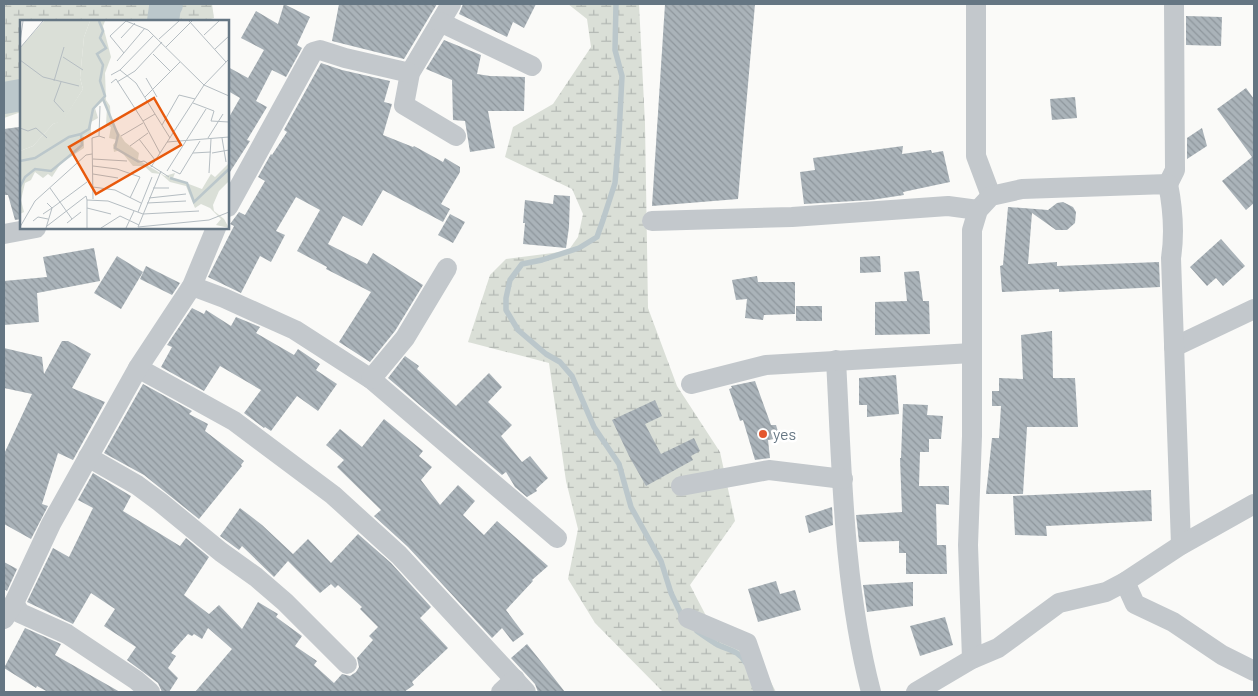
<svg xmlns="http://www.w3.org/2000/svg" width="1258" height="696" viewBox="0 0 1258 696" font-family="Barlow,sans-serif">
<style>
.wetland{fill:url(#wetland-marsh)}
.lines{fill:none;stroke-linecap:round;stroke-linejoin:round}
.stream{stroke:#bbc7cb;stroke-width:5.5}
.river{stroke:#bbc7cb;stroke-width:32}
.building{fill:url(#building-back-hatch)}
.minor{stroke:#c3c8cc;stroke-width:20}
.poi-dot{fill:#e4572e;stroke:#fff;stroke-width:2}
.labels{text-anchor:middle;stroke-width:5;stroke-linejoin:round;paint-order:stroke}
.poi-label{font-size:16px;fill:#657683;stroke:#fff;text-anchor:start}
.inset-river{fill:none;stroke:#bbc7cb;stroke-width:2.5}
.inset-road{fill:none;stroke:#b5bdc2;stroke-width:1}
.view{fill:#e8590c;fill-opacity:0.15;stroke:#e8590c;stroke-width:2.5}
.inset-edge{fill:none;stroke:#657683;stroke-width:2.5}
</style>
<defs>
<pattern id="wetland-marsh" width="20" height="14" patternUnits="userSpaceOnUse" patternTransform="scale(1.25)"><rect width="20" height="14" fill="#dadfd7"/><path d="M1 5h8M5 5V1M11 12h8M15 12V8" fill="none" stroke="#b4b9b4"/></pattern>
<pattern id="building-back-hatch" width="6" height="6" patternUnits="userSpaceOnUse" patternTransform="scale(1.25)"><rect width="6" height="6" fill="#aab3b9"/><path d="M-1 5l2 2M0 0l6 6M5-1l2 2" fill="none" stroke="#8e969c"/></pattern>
</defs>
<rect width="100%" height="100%" fill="#fafaf8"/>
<g class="wetland">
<polygon points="4,4 212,4 214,18 204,21 21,21 21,112 4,118"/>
<polygon points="568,4 639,4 645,123 648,308 677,386 720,452 735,521 690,585 716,635 753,647 776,692 663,692 595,623 568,579 578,529 566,481 549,363 468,342 490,275 506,259 568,251 578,237 583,214 572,189 505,157 513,127 553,104 591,47 587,19"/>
</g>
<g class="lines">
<g class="stream">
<polyline points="616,4 615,50 622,76 619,134 615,183 603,220 597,237 579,248 542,260 522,264 510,280 506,298 506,310 518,330 546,354 560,362 572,376 594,427 619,464 631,507 661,561 671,593 683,618"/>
<path d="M697,631C704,636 711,641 718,645C729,650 739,651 745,662"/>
</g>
<g class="river">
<polyline points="163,21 165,7 167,4"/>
<polyline points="4,98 21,95"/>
</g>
</g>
<g class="building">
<polygon points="284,4 310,17 297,45 302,48 286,77 272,70 256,101 267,107 247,140 250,141 228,175 228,119 240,98 228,91 228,67 248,78 264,50 241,38 256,11 278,24"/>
<polygon points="339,4 437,4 404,59 332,41"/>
<polygon points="463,4 536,4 524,28 513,22 507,37 459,14"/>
<polygon points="665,4 755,4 738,199 652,206"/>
<polygon points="1186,16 1222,17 1221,46 1186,45"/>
<polygon points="444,40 481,55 477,74 490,76 525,77 524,111 488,111 495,148 470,152 465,121 453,120 452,80 426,69"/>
<polygon points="321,63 342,70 390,81 384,102 392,104 383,135 413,147 414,146 443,162 445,158 460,167 460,172 441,204 450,209 443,222 383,190 362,226 343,216 328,244 367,264 373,253 423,285 395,331 370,362 339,342 371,292 326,269 327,267 297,251 320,210 296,197 276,231 285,235 271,262 260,256 241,293 208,277 234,226 230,224 239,212 245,215 265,181 258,177 271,154 272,155 287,132 284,130"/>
<polygon points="1246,88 1254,99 1254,203 1246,210 1222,181 1252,157 1217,109"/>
<polygon points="1075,97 1077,118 1052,120 1050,99"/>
<polygon points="19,127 21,150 21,219 15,220 8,195 4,195 4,129"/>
<polygon points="1202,128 1207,146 1187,159 1187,138"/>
<polygon points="903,146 902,154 931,150 932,153 943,151 950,182 903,192 904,195 871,200 804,204 800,172 815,170 813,158"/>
<polygon points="554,195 570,196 569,227 566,248 523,244 525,223 523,223 525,200 553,204"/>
<polygon points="1063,202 1073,207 1076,212 1075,223 1067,230 1056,230 1032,213 1028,264 1057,262 1057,266 1159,262 1160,287 1059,292 1059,289 1002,292 1000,266 1003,265 1008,207 1048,210 1057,203"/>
<polygon points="450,214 465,222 453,243 438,235"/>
<polygon points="1221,239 1245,266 1223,286 1216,278 1207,286 1190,267"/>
<polygon points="94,248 100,281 37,293 39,322 4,325 4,281 47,277 43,257"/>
<polygon points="117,256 143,272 121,309 94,293"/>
<polygon points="880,256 881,272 860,273 860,257"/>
<polygon points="146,266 180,283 172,295 140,279"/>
<polygon points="919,271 923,301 929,301 930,334 875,335 875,302 907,301 904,272"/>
<polygon points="757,276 758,282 795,282 795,314 764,315 763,320 745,318 747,299 736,300 732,280"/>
<rect x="796" y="306" width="26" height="15"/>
<polygon points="192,308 204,314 206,310 231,326 236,317 260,327 256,333 294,355 298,349 320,364 316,370 337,384 318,411 297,396 271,431 265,427 264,428 244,413 261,390 220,366 204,391 161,367 172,347 167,345"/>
<polygon points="1052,331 1053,378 1075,378 1078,427 1027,427 1023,494 986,494 992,438 999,438 1001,406 992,406 992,391 999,391 999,378 1023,379 1021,335"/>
<polygon points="62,341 68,341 91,354 72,388 105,402 73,460 58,453 42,504 48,506 31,539 4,524 4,454 32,394 4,388 4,348 42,357 44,374"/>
<polygon points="405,356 419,366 417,369 456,406 489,373 502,387 488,402 512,425 501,436 522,462 530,456 548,478 536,489 537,491 527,497 515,487 506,472 502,475 388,378"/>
<polygon points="896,375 899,414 867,417 867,405 859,405 859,378"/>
<polygon points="755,381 771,425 776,425 780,438 768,440 770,458 755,460 743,420 740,421 729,389 732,388 731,386"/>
<polygon points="143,384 192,411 189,414 208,424 205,431 244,461 241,465 242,466 199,519 144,475 104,453"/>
<polygon points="655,400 662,416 645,424 661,454 694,438 700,451 691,456 693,460 646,486 629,456 612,420"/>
<polygon points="903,404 928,405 927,415 943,416 941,439 929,439 929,452 920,452 919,486 949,486 949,505 936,504 937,545 946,545 947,574 906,574 906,553 899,553 899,541 859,542 856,515 902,512 900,458 901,458"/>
<polygon points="384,419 423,451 419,456 432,467 421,480 440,505 458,485 475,501 463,515 484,535 497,521 548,566 532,580 533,581 506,610 524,634 513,642 502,628 492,638 408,547 374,516 381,510 337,467 344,460 326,445 340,429 362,447"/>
<polygon points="93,473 131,496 123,511 180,546 186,538 209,557 184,595 209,614 219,605 242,629 258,602 278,614 276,617 302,636 295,646 317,661 314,665 334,683 342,674 350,676 356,672 359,667 357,658 373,640 369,636 378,627 360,609 362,607 338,585 335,588 331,584 320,593 288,561 274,577 242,546 239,550 220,536 240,508 262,525 293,554 308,539 331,563 358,534 391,563 431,607 420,618 448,648 412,682 414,685 404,692 195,692 232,649 208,628 202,639 194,634 192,636 188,634 171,653 176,656 168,668 178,678 169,692 162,692 158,683 127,660 136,647 104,626 115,609 91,593 73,624 27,602 53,548 69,557 93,508 78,500"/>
<polygon points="1151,490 1152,521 1046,526 1047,536 1015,535 1013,496"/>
<polygon points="832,507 833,525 809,533 805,516"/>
<polygon points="4,562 17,569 7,591 4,589"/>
<polygon points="776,581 780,594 795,590 801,610 758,622 748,589"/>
<polygon points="913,582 913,606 867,612 863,585"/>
<polygon points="945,617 953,645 920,656 910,626"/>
<polygon points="25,628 61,644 55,655 120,692 48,692 37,686 36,688 4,668"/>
<polygon points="527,644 547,669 565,692 538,692 535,684 511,658"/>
</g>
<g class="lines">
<g class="minor">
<polyline points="451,4 410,73 404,105 456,136"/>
<polyline points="976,4 976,156 991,196"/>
<polyline points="440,22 532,66"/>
<polyline points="1168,184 1175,170 1174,4"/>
<polyline points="228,207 313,52 320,50 345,58 410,73"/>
<polyline points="652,221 792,217 948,206 978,210"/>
<polyline points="4,234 36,228"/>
<polyline points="192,286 224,298 295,330 371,379 557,538"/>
<polyline points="1174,347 1254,309"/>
<path d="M836,360C842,471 843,584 871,692"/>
<polyline points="138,368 234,421 333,495 399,555 526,692"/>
<polyline points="371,379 405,338 447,268"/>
<polyline points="691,384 766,365 972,353"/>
<polyline points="88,457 137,485 160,502 221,552 256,577 285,602 347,664"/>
<polyline points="681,486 769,470 843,479"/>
<polyline points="1125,582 1135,604 1173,622 1222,655 1254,671"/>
<polyline points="14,603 20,613 67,634 136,680 150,692"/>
<polyline points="688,618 747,643 764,692"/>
<polyline points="4,619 14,603 51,524 138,368 192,286 216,228"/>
<path d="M972,659L968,545L972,436V230L978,210L991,196L1022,189L1168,184C1173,209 1175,232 1171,258L1181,545"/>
<polyline points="501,692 515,679"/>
<polyline points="916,692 972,659 998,648 1059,603 1106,592 1125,582 1181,545 1254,504"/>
</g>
</g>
<circle class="poi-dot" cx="763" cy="434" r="5"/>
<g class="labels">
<g class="poi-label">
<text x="773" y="440">yes</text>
</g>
</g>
<g transform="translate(20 20)">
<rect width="209" height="209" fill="#fafaf8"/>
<path d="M24,1H70L64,17L60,58L63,69L43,101L33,104L13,126L0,131V28Z" fill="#dadfd7"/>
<path d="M70,1H85L83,6L91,37L85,53L86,80L90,86L91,101L105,122L119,133L118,139L122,142L145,156L155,153L153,158L182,169L191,154L195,157L209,143V161L199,171L193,185L194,191L204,199L209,208L196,205L201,199L190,188L181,184L175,188L166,166L150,162L141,154L132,153L124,146H113L100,130L94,132L93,125L97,120L89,118L91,107L86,105L87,87L83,81L75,88L78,98L71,102V113L64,116V128L41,143L32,157L28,154L23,158L15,152L11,160L5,163L1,180L4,192L0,194V131L13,126L33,104L43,100L63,69L60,58L64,17Z" fill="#dadfd7"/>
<path class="inset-river" d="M83,79L98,115L95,128L119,142M0,141L15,138L49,117L61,114M150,158L167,163L174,182L209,149M0,167L5,157L15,149L31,151L53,133L62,125L61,114L69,109L73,89L85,76L80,61L83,45L77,34L86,28L80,18L83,11L79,1"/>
<path class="inset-road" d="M106,1L128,10L184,65L209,76M169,1L206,42M184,15L199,1M101,18L115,3M139,19L159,1M0,22L3,1M146,27L172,1M0,28L23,1M195,29L209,16M104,33L90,16L106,1M133,34L151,52M43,37L63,50M0,40L23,57L59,66M97,41L125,8M100,50L116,63L135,94M91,55L100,50L134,15M126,58L137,77M34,61L44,27M41,62L34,81L44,92M97,62L115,51L142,22M91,63L96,59L123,101M125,77L160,42M173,83L194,91L191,101L209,102M80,86L79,116L85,118M142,105L159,75L175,79M0,108L8,111L16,108L27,118M101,116L123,103M188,118L203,94M202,118L206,142M119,119L135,140M147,122L209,117M110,126L128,113M140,133L123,101L135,94L150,118M173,133L191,132M192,133L209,130M73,139L107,141M119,142L124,141L149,157M73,146L97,149L120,157L110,178M131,147L184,65L209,39M152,150L160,154L180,121M147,151L186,89M189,153L191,119M73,154L98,158M73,167L95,170L121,183M30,168L52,199M133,168H149M129,178L166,174M73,179L72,118L79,116M67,180V208M127,183L166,181M67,188L91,194M118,192L132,157M23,194L32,188L27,183M13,201L18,197L28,199M47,203L61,192M27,206L66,176L67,180L88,181L123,194L179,191M0,207L15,181L66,135L72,134M118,207L189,200L209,192M118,207L141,151M26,208L32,188L67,162M81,208L100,196L119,205M106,208L114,191"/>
<path class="view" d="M134,78L161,125L76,174L49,127Z"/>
<rect width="209" height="209" class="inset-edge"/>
</g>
<rect width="1258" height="696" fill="none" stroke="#657683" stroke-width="10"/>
</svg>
